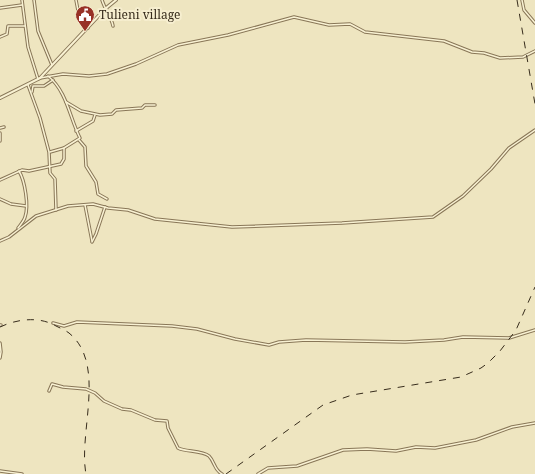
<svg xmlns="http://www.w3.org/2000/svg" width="535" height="474" viewBox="0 0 535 474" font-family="'Noto Serif',serif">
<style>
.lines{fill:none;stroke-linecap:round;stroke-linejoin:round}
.minor-casing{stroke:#887657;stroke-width:3.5}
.tertiary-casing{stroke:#887657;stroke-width:4}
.minor{stroke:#f9f2d3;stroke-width:1.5}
.tertiary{stroke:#f9f2d3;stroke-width:2}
.rail{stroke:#372c1c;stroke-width:1;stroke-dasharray:7 7;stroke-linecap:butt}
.labels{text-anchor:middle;stroke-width:4;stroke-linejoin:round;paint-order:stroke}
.poi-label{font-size:12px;fill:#372c1c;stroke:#f6eecf;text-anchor:start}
</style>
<rect width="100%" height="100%" fill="#eee5c0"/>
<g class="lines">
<g class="minor-casing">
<g id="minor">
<polyline points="22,0 28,47 38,79"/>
<polyline points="34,0 38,31 52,65"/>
<polyline points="76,0 80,21 88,28"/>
<path d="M102,0C105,10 111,16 113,26"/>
<polyline points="522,0 524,10 535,23"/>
<polyline points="0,8 22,5"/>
<polyline points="0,37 7,34 8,26 25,26"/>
<path d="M48,76C67,91 70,119 80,138L64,148L50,152"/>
<polyline points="40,78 63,74 89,76 107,74 136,64 178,45 228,35 294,17 329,25 350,24 365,32 444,41 472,52 484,53 500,58 523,57 535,51"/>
<polyline points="28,85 40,118 49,152 50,173 55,179 56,210"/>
<polyline points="32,92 33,86 44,86 53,80"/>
<polyline points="66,102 81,111 100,115 112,114 116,110 142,108 145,105 155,105"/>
<polyline points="0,128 4,127"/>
<polyline points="76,131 93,121 95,115"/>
<polyline points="0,133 0,141"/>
<polyline points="79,140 85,147 86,166 96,182 98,194 107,199"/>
<polyline points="0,180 22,170 29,171 61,164 64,159 64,148"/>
<polyline points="0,199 11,204 26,206"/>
<polyline points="85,205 92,241"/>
<path d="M18,228C21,224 24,221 25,217C29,206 25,181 19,171"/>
<polyline points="0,241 9,237 36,216 68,206 93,204 108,208 128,210 155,219 232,227 342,223 433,217 463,196 491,169 509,148 535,130"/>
<polyline points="92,242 96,234 105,207"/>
<polyline points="53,323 64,326 77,322 172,326 197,329 235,339 269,345 279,342 306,340 405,342 444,340 463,337 509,338 535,330"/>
<polyline points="0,325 1,325"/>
<polyline points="0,343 1,352 0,358"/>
<path d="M49,391L52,384L63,387L86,389L95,393L104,401L122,409L131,410L155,420L167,421L168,428L178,448C185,452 202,450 209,456C215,462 214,470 222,474"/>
<polyline points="0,471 22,474"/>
<polyline points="258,474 268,468 297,466 343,450 367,449 396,451 416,447 435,448 476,440 512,427 535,423"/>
</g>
</g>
<g class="tertiary-casing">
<polyline id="tertiary" points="0,98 40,78 105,9 116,0"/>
</g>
<use href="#minor" class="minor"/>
<use href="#tertiary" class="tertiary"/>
<g class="rail">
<polyline points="517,0 535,104"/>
<path d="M0,327C17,319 39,316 56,326C60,328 65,330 69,333C107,364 78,433 86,474"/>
<polyline points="226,474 323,405 352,395 461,377 481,368 488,363 500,351 516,330 535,287"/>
</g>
</g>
<defs>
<g id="civic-pin" transform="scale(1)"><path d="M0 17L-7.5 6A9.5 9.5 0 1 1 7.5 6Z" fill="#983126" stroke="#f6eecf"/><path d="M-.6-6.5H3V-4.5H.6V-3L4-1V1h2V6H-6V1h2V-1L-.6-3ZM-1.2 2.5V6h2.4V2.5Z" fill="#fff"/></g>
</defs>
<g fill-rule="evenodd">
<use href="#civic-pin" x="85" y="15"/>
</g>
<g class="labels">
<g class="poi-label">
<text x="99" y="19">Tulieni village</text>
</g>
</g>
</svg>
